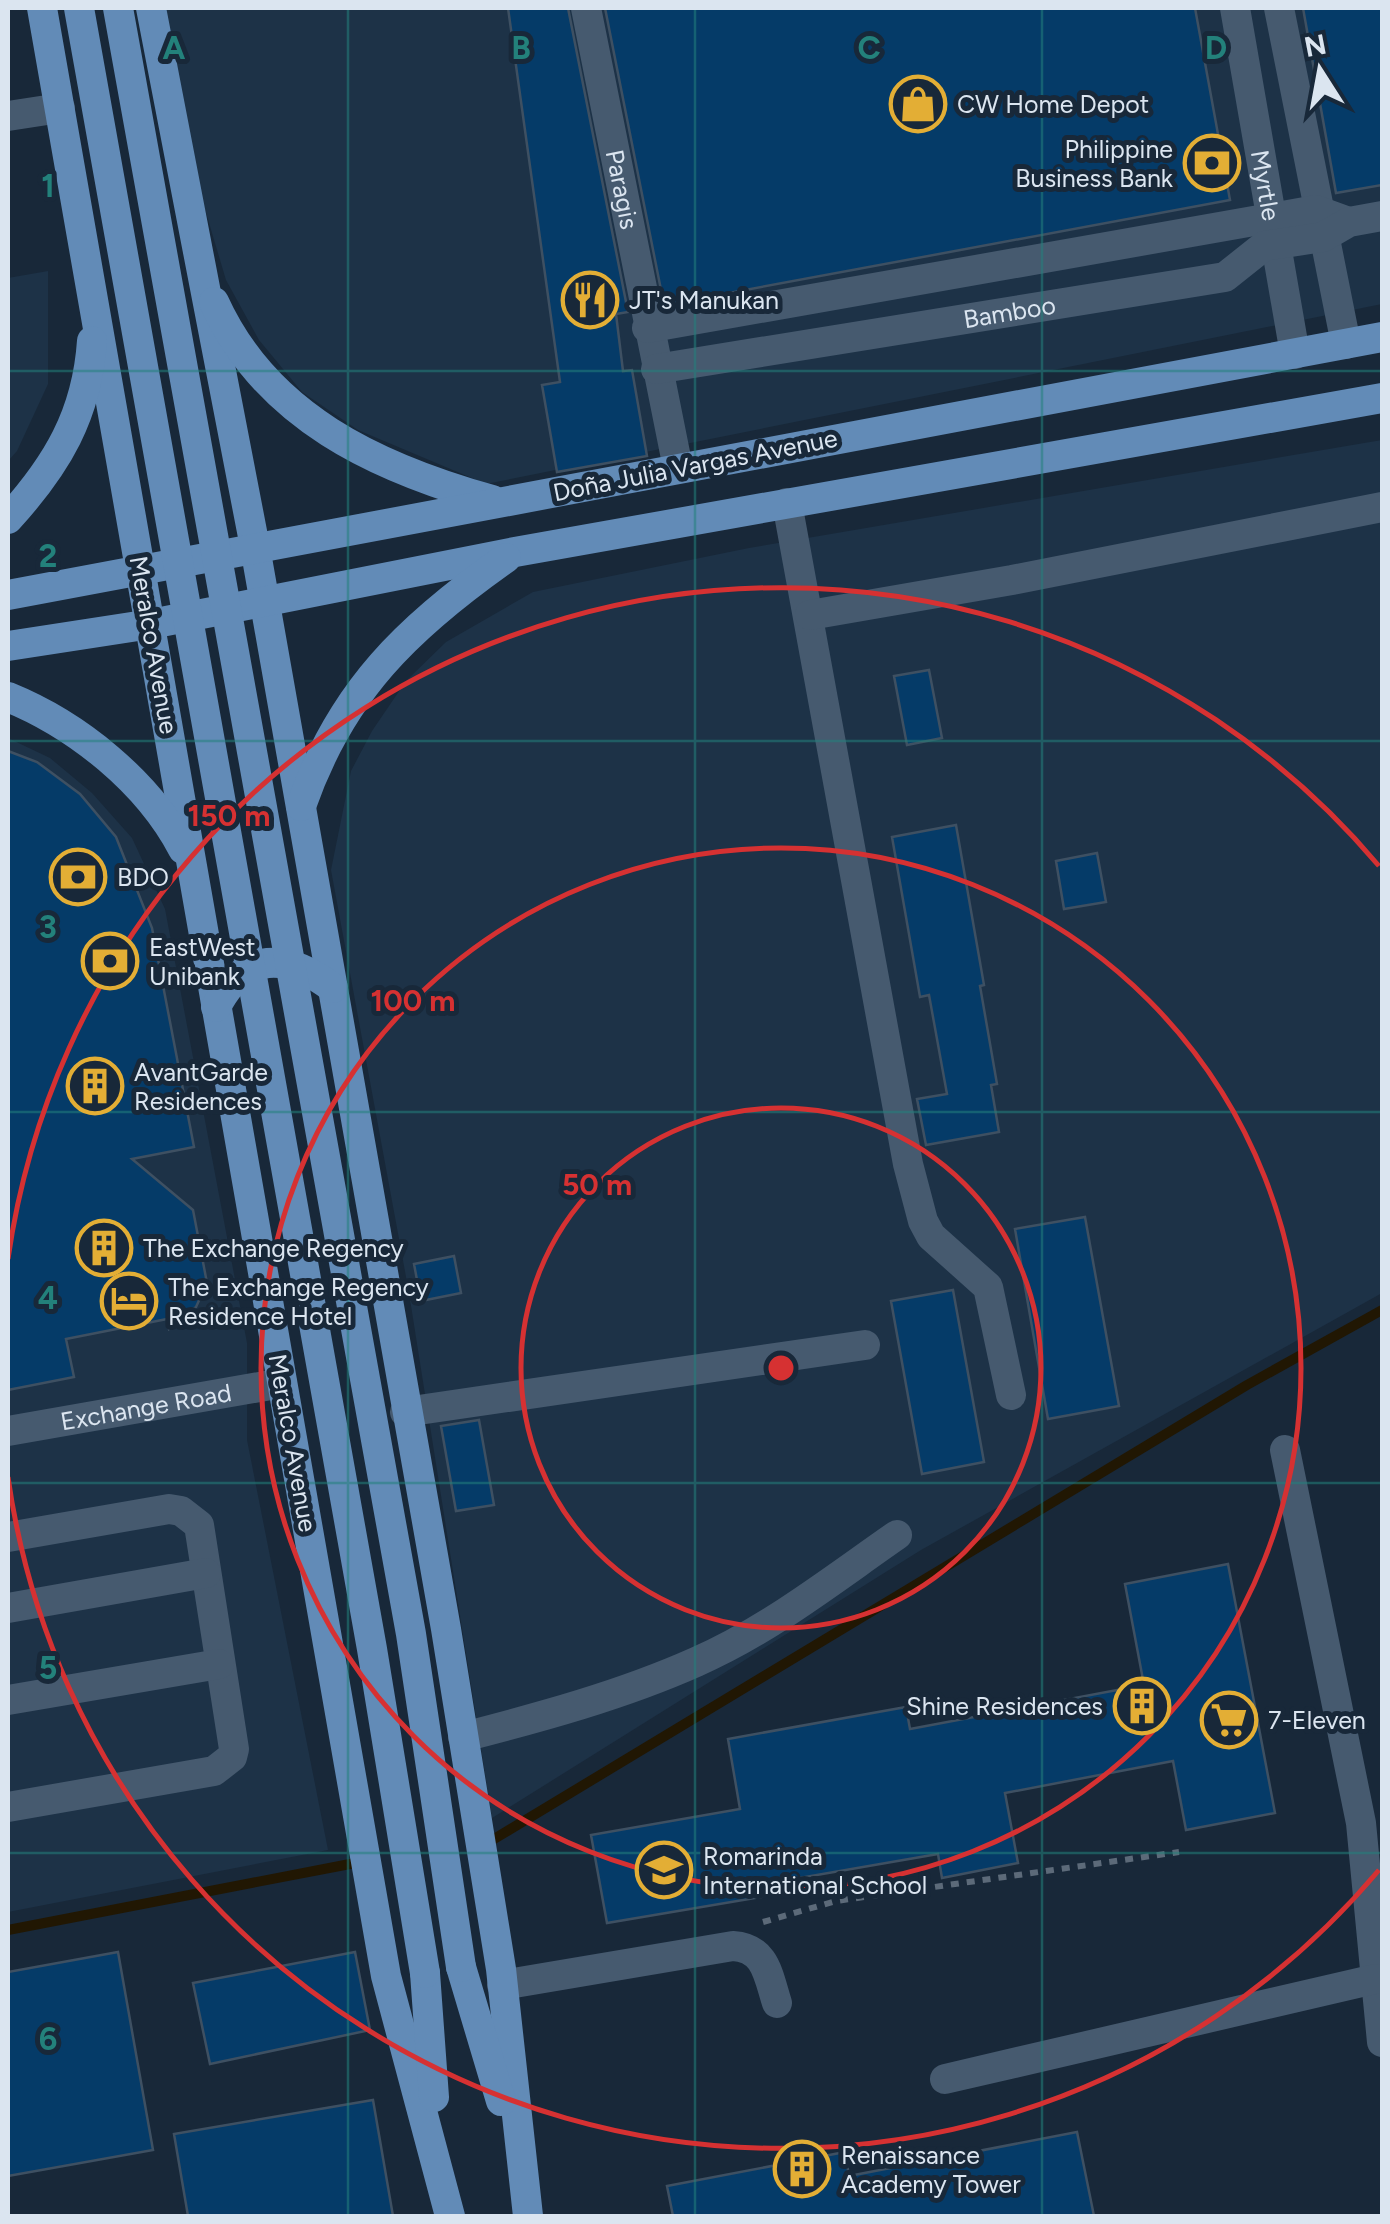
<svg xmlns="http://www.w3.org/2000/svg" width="1390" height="2224" viewBox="0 0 1390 2224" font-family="Figtree,sans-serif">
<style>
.built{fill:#1d3247}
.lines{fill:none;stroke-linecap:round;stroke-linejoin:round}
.stream{stroke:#211703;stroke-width:10}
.building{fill:#053b68;stroke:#3e5062;stroke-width:2.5}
.path{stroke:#5c6a79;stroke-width:6;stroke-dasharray:8 8;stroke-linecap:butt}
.minor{stroke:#465a6f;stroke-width:30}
.major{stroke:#628bb7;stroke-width:30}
.major-bridge{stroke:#628bb7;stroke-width:30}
.grid{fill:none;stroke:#23817b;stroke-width:2.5;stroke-opacity:0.55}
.ring{fill:none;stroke:#d63132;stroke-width:5}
.labels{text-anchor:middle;stroke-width:10;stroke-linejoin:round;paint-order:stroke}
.poi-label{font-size:25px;fill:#dbe5f0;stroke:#182839;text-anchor:start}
.street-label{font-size:25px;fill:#dbe5f0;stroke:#182839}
.grid-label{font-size:32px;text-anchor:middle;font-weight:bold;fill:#23817b;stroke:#182839;stroke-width:10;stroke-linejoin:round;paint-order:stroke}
.centre{fill:#d63132;stroke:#182839;stroke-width:5}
.ring-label{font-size:30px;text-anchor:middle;font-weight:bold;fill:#d63132;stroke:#182839;stroke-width:10;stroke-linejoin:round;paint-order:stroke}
</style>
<rect width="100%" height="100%" fill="#182839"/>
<g class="built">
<polygon points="161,8 1382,8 1382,304 486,484 358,430 302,392 259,340 226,280 185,142"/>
<polygon points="48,271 48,384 17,451 8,461 8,278"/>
<polygon points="1382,440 1382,1293 921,1550 492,1818 409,1293 331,870 351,771 372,731 406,681 446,642 533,592 749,548"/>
<polygon points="8,738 50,758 92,793 132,838 165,909 247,1343 247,1440 328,1850 8,1912"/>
</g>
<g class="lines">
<g class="stream">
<polyline points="494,1839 1247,1385 1382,1310"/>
<polyline points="8,1930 350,1864"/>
</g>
</g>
<g class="building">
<polygon points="508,8 568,8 628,312 616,314 623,371 632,370 647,456 557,472 542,385 560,382"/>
<polygon points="605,8 1195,8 1230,200 664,305"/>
<polygon points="1303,8 1382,8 1382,185 1336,193"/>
<polygon points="929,670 942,738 907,745 894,676"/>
<polygon points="8,751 37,762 80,794 116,837 152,928 194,1147 132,1159 193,1210 207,1283 196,1307 169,1329 167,1319 66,1339 74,1377 8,1390"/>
<polygon points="956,825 984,985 980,986 997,1084 991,1085 999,1132 926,1145 917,1099 947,1094 929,995 920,997 892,837"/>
<polygon points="1097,853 1106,902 1064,909 1056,861"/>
<polygon points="1085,1217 1119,1406 1048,1419 1015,1229"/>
<polygon points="454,1256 461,1293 421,1301 414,1264"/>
<polygon points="953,1290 984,1462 922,1474 891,1301"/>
<polygon points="479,1420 494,1505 456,1511 441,1426"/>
<polygon points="1228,1564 1275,1813 1186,1830 1173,1761 1005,1793 1018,1863 942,1878 938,1854 759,1885 761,1897 607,1923 591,1835 740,1809 728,1739 906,1707 910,1729 1144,1685 1125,1584"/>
<polygon points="118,1952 153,2150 8,2176 8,1972"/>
<polygon points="355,1952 370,2030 210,2064 193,1983"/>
<polygon points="373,2100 393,2216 188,2216 174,2134"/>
<polygon points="1077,2132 1094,2216 673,2216 667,2186 845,2152 849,2176"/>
</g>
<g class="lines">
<polyline class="path" points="763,1922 836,1901 1179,1852"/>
<g class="minor">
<path id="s1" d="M586,8L678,468"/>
<path id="s2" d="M1235,8L1295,354"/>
<polyline points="1279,8 1346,344"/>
<polyline points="8,116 60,108"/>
<polyline points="647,328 1316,210 1349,222"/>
<path id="s3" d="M656,369L1225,277L1264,246L1323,237L1349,222L1382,216"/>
<polyline points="787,503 908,1164 923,1221 931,1236 988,1287 1011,1395"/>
<polyline points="810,615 1012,580 1382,507"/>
<polyline points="405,1412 865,1345"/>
<path id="s4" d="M8,1431L282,1383"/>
<polyline points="1285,1450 1361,1823 1382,2042"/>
<polyline points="8,1537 169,1509 181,1511 199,1525 234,1749 232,1757 214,1771 8,1807"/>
<polyline points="8,1608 206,1573"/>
<polyline points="8,1700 219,1664"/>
<path d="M463,1737C541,1717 622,1695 696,1662C769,1630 832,1580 897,1535"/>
<path d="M502,1985L733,1946C766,1948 768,1975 777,2003"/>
<polyline points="945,2079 1375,1979"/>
</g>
<g class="major">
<polyline points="42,8 386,1976 450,2216"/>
<polyline points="151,8 255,547 446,1629 501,1969 528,2216"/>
<path d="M214,302C266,417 377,468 492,500"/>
<path d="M8,519C57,465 87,415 92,341"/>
<polyline points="8,595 1382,337"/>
<polyline points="8,646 151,624 515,552 1382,398"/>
<path d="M8,697C77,725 148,782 183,849"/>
<path d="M301,806C341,691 408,627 506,558"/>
<path d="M216,1007C245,951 286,952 333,988"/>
<polyline points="461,1967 501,2101"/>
<polyline points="425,1973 434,2097"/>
</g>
<g class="major-bridge">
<polyline points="79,8 372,1649 425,1973"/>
<polyline points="118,8 411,1634 461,1967"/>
</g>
</g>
<path class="grid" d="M348,8V2216M695,8V2216M1042,8V2216M8,371H1382M8,741H1382M8,1112H1382M8,1483H1382M8,1853H1382"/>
<g class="ring">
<circle cx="781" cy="1368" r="260"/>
<circle cx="781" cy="1368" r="520"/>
<path d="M1379 1870A781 781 0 0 1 8 1477M8 1259A781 781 0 0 1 1379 866"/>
</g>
<defs>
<g id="shop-ring" transform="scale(2.875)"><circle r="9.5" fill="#182839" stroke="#e3ae35" stroke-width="1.5"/><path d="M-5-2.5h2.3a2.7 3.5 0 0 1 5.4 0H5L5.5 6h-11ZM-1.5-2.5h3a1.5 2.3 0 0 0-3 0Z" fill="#e3ae35"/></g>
<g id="bank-ring" transform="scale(2.875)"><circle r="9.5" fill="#182839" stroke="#e3ae35" stroke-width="1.5"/><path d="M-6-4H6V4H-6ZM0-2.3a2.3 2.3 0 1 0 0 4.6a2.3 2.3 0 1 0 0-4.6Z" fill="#e3ae35"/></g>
<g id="restaurant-ring" transform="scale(2.875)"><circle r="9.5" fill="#182839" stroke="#e3ae35" stroke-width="1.5"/><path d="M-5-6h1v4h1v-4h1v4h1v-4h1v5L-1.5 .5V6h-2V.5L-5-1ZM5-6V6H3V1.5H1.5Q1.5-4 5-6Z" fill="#e3ae35"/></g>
<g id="building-ring" transform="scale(2.875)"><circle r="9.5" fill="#182839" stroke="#e3ae35" stroke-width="1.5"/><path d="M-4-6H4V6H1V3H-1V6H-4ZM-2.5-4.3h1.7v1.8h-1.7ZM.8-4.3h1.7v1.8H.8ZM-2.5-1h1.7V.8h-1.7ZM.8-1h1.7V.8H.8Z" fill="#e3ae35"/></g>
<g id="hotel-ring" transform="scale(2.875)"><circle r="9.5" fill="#182839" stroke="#e3ae35" stroke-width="1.5"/><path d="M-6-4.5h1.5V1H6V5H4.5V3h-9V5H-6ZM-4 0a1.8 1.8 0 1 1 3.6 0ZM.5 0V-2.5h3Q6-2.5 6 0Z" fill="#e3ae35"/></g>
<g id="supermarket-ring" transform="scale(2.875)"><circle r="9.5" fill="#182839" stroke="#e3ae35" stroke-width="1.5"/><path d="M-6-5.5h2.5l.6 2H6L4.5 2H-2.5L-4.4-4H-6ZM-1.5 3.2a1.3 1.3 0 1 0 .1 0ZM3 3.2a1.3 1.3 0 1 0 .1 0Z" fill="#e3ae35"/></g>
<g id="school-ring" transform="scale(2.875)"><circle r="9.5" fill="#182839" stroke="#e3ae35" stroke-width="1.5"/><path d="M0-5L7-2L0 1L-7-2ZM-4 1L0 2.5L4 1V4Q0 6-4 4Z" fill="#e3ae35"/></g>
</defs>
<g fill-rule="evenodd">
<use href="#shop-ring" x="918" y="104"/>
<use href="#bank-ring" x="1212" y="163"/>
<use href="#restaurant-ring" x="590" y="300"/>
<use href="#bank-ring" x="78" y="877"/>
<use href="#bank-ring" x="110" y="961"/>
<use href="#building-ring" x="95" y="1086"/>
<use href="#building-ring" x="104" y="1248"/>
<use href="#hotel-ring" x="129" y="1301"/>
<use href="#building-ring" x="1142" y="1706"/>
<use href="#supermarket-ring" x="1229" y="1720"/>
<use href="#school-ring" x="664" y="1870"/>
<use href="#building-ring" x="802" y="2169"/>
</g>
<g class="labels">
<g class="poi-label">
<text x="957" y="113">CW Home Depot</text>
<text x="1173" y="158" text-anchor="end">Philippine<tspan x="1173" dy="29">Business Bank</tspan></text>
<text x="629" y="309">JT's Manukan</text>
<text x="117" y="886">BDO</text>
<text x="149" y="956">EastWest<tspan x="149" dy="29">Unibank</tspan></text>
<text x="134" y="1081">AvantGarde<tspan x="134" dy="29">Residences</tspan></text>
<text x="143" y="1257">The Exchange Regency</text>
<text x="168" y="1296">The Exchange Regency<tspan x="168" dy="29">Residence Hotel</tspan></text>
<text x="1103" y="1715" text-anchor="end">Shine Residences</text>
<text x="1268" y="1729">7-Eleven</text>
<text x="703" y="1865">Romarinda<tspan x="703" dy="29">International School</tspan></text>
<text x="841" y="2164">Renaissance<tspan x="841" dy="29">Academy Tower</tspan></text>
</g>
<g class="street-label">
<text dy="9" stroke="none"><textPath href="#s2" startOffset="180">Myrtle</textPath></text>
<text dy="9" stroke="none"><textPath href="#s1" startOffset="185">Paragis</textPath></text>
<text dy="9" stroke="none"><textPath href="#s3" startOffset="358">Bamboo</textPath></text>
<text transform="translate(695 465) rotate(-11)" y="9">Doña Julia Vargas Avenue</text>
<text transform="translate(154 645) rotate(80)" y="9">Meralco Avenue</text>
<text dy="9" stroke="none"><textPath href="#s4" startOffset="140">Exchange Road</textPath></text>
<text transform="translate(293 1443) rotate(80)" y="9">Meralco Avenue</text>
</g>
</g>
<g class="grid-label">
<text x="174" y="59">A</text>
<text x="521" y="59">B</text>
<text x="869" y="59">C</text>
<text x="1216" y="59">D</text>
<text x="48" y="197">1</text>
<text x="48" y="567">2</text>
<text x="48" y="938">3</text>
<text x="48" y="1309">4</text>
<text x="48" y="1679">5</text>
<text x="48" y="2050">6</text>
</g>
<circle cx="781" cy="1368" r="15" class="centre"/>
<g class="ring-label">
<text x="229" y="826">150 m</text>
<text x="413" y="1011">100 m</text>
<text x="597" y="1195">50 m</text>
</g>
<rect width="1390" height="2224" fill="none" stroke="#dbe5f0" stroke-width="20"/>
<g transform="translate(1320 70) rotate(349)" stroke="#182839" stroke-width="8" paint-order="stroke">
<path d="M0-8L18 38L0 25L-18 38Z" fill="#dbe5f0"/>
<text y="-15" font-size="28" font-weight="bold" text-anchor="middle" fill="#dbe5f0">N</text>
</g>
</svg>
